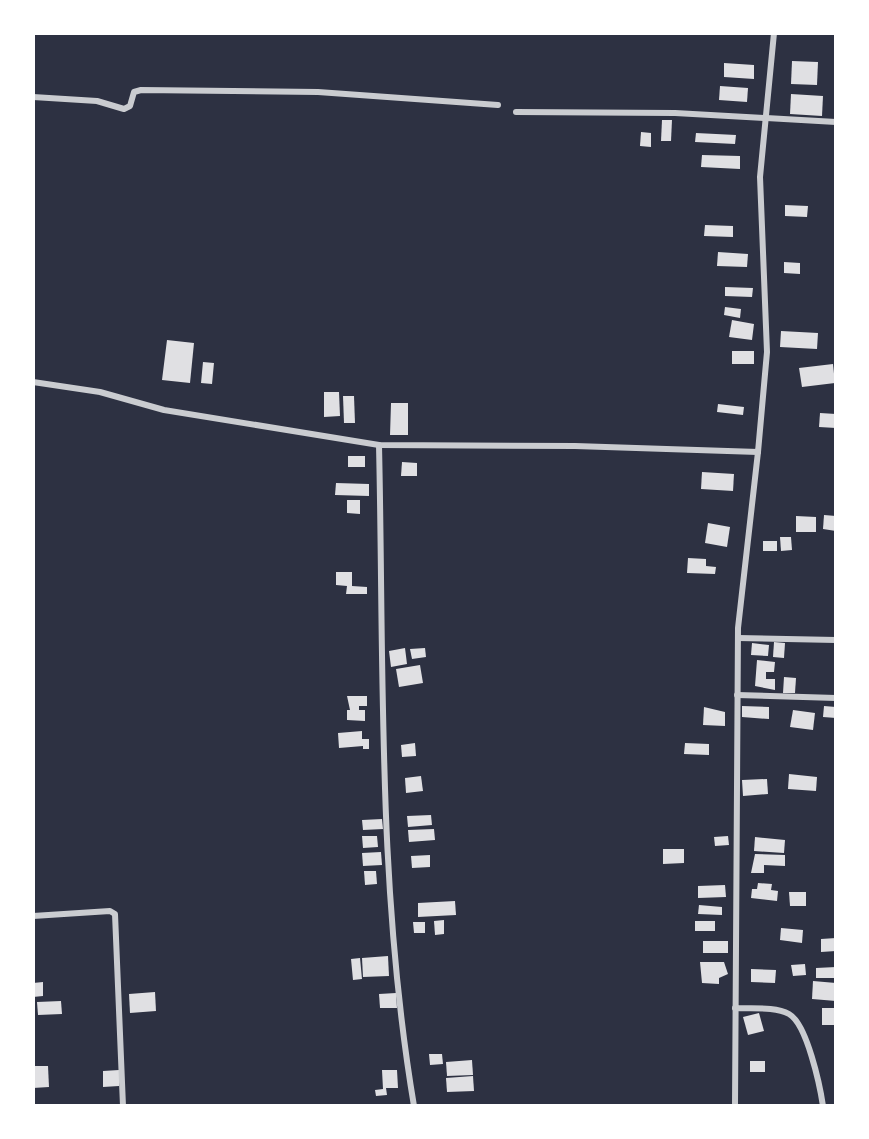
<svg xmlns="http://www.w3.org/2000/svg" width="869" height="1139" viewBox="0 0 869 1139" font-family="'Public Sans',sans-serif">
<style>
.building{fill:#e0e0e3}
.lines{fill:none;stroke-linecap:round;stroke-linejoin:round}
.minor{stroke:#caccd0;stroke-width:6}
</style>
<rect width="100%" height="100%" fill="#2d3142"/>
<g class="building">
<polygon points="792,61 818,62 817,85 791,84"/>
<polygon points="724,63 754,65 754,79 724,77"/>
<polygon points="720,86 748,88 747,102 719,100"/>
<polygon points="791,94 823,96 822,116 790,114"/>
<polygon points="662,120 672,120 671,141 661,141"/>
<polygon points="641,132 651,133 651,147 640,146"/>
<polygon points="696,133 736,135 735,144 695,142"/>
<polygon points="702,155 740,156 740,169 701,167"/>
<polygon points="785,205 808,206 807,217 785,216"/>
<polygon points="705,225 733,226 733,237 704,236"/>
<polygon points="718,252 748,254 747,267 717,266"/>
<polygon points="784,262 800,263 800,274 784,273"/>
<polygon points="725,287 753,288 752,297 725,296"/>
<polygon points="725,307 741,309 740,318 724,315"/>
<polygon points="732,320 754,324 752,340 729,337"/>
<polygon points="781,331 818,333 817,349 780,347"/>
<polygon points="167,340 194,343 190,383 162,380"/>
<rect x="732" y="351" width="22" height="13"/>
<polygon points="203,362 214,363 212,384 201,383"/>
<polygon points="833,364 835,383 802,387 799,368"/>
<polygon points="324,392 339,392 340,416 324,417"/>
<polygon points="343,396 354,396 355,423 344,423"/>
<polygon points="391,403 408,403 408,435 390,435"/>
<polygon points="718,404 744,407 743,415 717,412"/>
<polygon points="820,413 836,414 836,428 819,427"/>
<rect x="348" y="456" width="17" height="11"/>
<polygon points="402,462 417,463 417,476 401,476"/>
<polygon points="702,472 734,474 733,491 701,489"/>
<polygon points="336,483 369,484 369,496 335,495"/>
<polygon points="347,500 360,500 360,514 347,513"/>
<polygon points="824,515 836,516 836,531 823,529"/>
<polygon points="796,516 816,517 816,532 796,532"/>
<polygon points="708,523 730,527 727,547 705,543"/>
<polygon points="780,537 791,537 792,550 781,551"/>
<rect x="763" y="541" width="14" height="10"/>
<polygon points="688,558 706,559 706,566 716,567 715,574 687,573"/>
<polygon points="336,572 352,572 352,586 367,587 367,594 346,594 347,586 336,585"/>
<polygon points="774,642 785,643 784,658 773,657"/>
<polygon points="752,643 769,645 768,656 751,655"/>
<polygon points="405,648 407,664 391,667 389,651"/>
<polygon points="425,648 426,657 412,659 410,649"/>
<polygon points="757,660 775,662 774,672 766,672 766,679 775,679 775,690 755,686"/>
<polygon points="420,665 423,683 399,687 396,669"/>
<polygon points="784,677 796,678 795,693 783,693"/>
<polygon points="347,696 367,696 367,706 359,706 359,710 365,710 365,721 347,720 347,710 350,710"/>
<polygon points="742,706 769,707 769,719 742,717"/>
<polygon points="824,706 836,707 836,718 823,717"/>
<polygon points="704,707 725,712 725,726 703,725"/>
<polygon points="793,710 815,713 813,730 790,727"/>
<polygon points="362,731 362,739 369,739 369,749 363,749 363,746 339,748 338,733"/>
<polygon points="415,743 416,756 402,757 401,745"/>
<polygon points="685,743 709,744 709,755 684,754"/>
<polygon points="789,774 817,777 816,791 788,789"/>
<polygon points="421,776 423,791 406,793 405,778"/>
<polygon points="767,779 768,794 743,796 742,780"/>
<polygon points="431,815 432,825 408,827 407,816"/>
<polygon points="382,819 383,829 363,830 362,820"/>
<polygon points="434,829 435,840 409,842 408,830"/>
<polygon points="362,836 377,836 378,847 363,848"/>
<polygon points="728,836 729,845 715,846 714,837"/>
<polygon points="755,837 785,840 784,853 754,851"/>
<polygon points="663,849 684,849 684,863 663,864"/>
<polygon points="381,852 382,865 363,866 362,853"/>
<polygon points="755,854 785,855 785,866 764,865 764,873 751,873"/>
<polygon points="430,855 430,867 412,868 411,856"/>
<polygon points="364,871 376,871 377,884 365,885"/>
<polygon points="758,883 772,884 771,890 778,891 777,901 751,898 752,889 757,889"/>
<polygon points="725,885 726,897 698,898 698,886"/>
<polygon points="789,892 806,892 806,906 790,906"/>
<polygon points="455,901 456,915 418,917 418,903"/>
<polygon points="699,905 722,907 722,915 698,914"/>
<polygon points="444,920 444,934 435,935 434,921"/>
<rect x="695" y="921" width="20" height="10"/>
<polygon points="413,922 425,922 425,933 414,933"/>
<polygon points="781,928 803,930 802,943 780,940"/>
<polygon points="836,938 836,951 821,952 821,939"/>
<rect x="703" y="941" width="25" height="12"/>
<polygon points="388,956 389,976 363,977 362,958"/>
<polygon points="360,958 362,979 353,980 351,959"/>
<polygon points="700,962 724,962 728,974 719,978 719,984 702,983"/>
<polygon points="805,964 806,975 793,976 791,965"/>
<polygon points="836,967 836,978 816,978 816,968"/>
<polygon points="751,969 776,970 775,983 751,982"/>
<polygon points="813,981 836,983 836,1001 812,999"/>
<polygon points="43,982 43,996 33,997 33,983"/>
<polygon points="155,992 156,1011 130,1013 129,994"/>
<polygon points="396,993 397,1008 380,1008 379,994"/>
<polygon points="61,1001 62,1014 38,1015 37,1002"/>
<rect x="822" y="1008" width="14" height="17"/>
<polygon points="759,1013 764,1031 748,1035 743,1017"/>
<polygon points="429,1054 442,1054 443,1064 430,1065"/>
<polygon points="472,1060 473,1075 447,1076 446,1062"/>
<rect x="750" y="1061" width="15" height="11"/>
<polygon points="33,1066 48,1066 49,1087 33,1088"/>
<polygon points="119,1070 119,1086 103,1087 103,1071"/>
<polygon points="382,1070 397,1070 398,1088 386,1088 387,1095 376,1096 375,1090 383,1089"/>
<polygon points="473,1076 474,1091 447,1092 446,1078"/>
</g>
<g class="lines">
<g class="minor">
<polyline points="33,97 97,101 124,109 130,106 134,92 141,90 318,92 498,105"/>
<polyline points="516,112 675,113 836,122"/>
<polyline points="33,382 100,392 164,410 379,445 575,446 758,452 767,352 760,177 774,33"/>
<path d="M379,445C384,666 377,887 414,1106"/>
<polyline points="738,638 836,640"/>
<polyline points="737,695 836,698"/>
<polyline points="33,916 110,911 115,914 123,1106"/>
<path d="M735,1008C751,1009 775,1006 789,1014C807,1024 820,1086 823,1106"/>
<polyline points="735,1106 738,628 758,452"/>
</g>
</g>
<rect width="869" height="1139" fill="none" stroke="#ffffff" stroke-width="70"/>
</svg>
